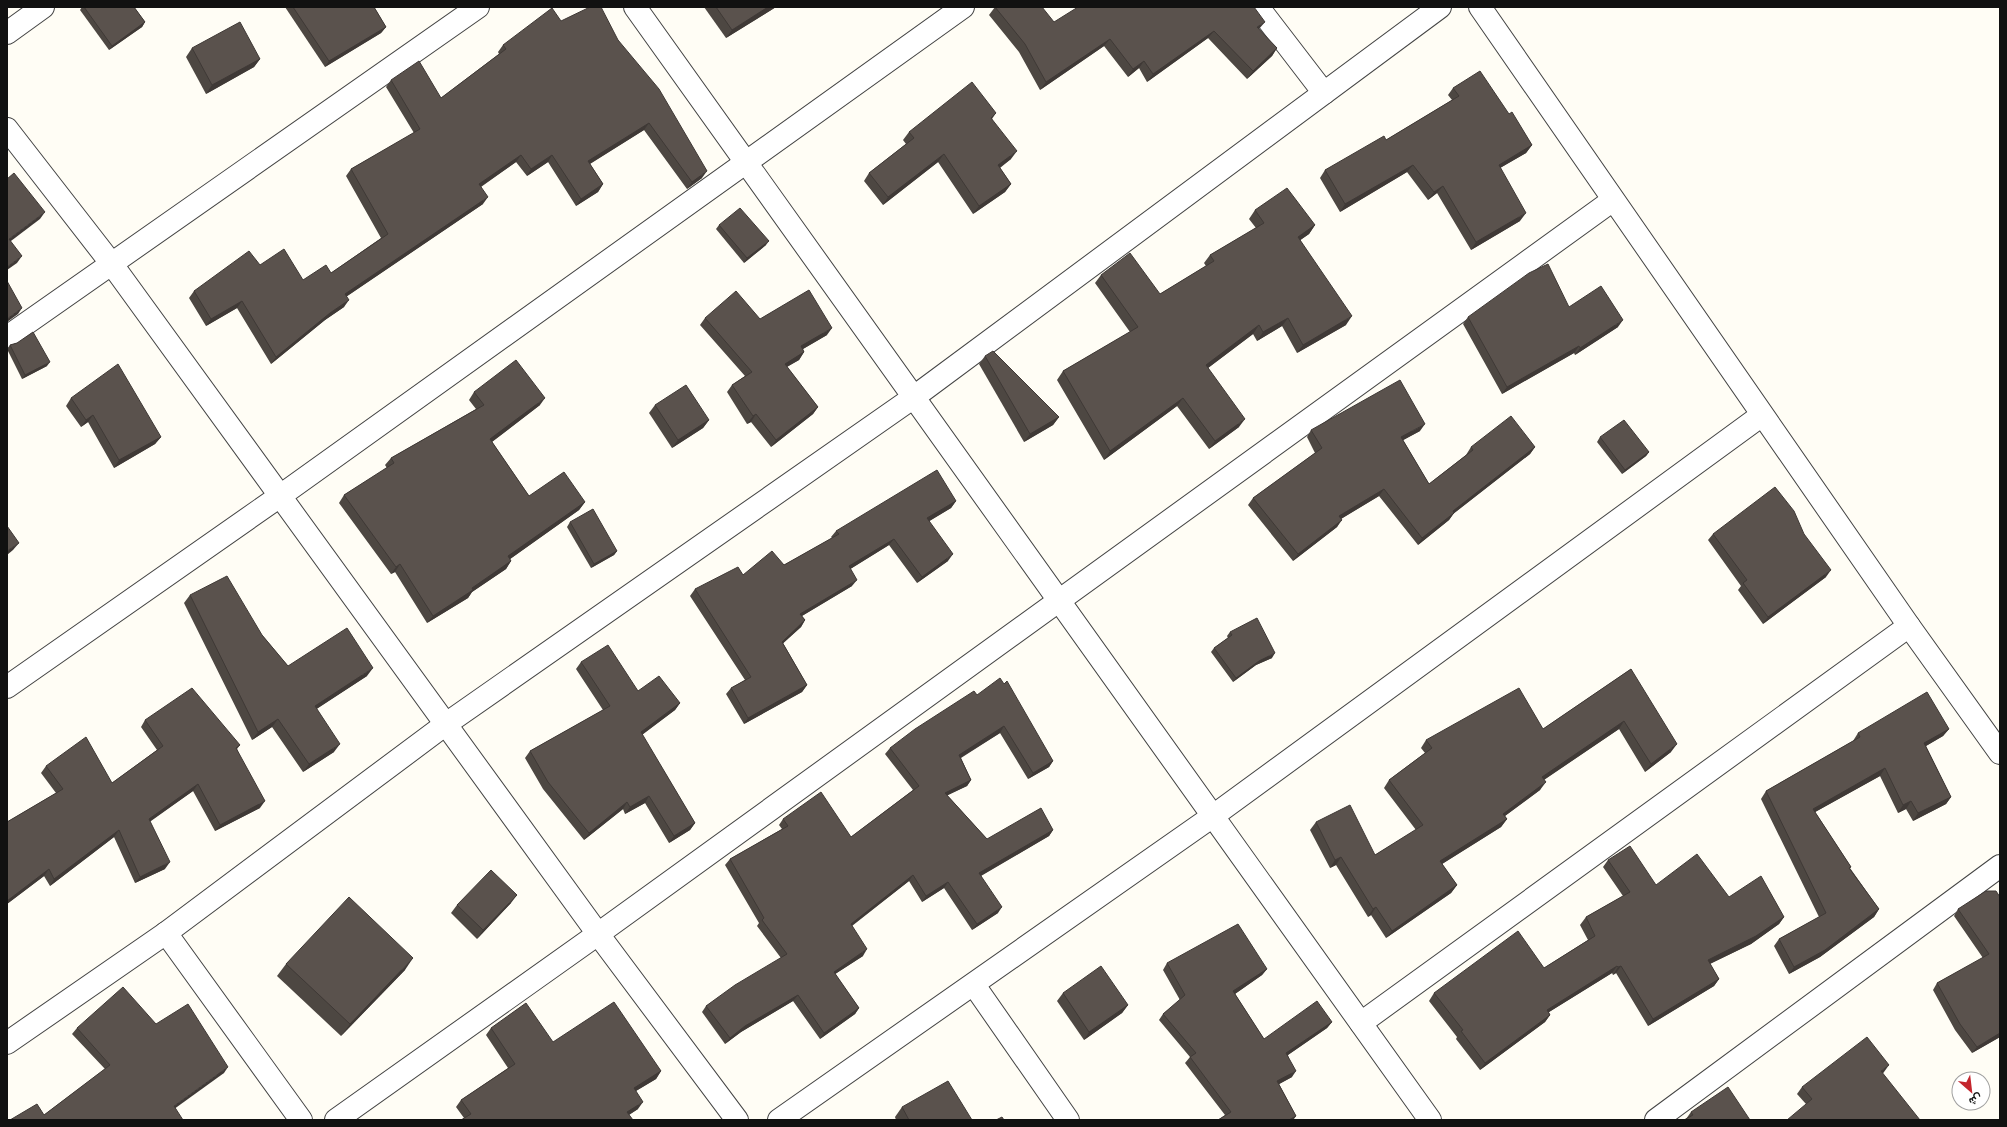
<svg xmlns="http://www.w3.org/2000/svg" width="2007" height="1127" viewBox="0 0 2007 1127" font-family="Literata,Vazirmatn,serif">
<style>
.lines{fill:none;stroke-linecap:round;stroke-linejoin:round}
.minor-casing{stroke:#444;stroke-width:24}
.minor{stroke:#fff;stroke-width:22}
.wall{fill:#4d4742}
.shaded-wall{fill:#3f3936}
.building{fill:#5a524d;stroke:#3f3936}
</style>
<rect width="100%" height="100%" fill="#fffdf5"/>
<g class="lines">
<g class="minor-casing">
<g id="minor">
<polyline points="635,7 1430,1120"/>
<polyline points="1258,7 1324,93"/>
<polyline points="1480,7 1909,626 2000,753"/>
<polyline points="7,33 43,7"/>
<polyline points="7,129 111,263 598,934 737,1120"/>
<polyline points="7,337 478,7"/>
<polyline points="7,687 280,496 963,7"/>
<polyline points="166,933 301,1120"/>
<polyline points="974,985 1068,1120"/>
<polyline points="1361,1023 1909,626"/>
<polyline points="7,1043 166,933 446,724 914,397 1440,7"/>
<polyline points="336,1120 598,934 1613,200"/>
<polyline points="779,1120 1213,816 1762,415"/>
<polyline points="1656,1120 2000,866"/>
</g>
</g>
<use href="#minor" class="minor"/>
</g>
<g class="wall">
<polygon points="82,7 134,7 145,22 142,27 109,50 80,10"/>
<polygon points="285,7 374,7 386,27 381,33 325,67"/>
<polygon points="704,7 776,7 726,38"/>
<polygon points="995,7 1054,22 1259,30 1277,48 1272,56 1247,79 1208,38 1147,82 1139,68 1128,77 1104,46 1040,90 1019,52 989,15"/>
<polygon points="561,21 618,40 702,178 687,189 644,130 590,164 603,184 598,192 576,206 548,162 527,176 516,162 481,187 483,204 347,296 344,307 325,320 271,364 237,308 206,326 189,298 194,291 260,265 303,280 331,273 381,238 346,176 351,169 414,133 386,87 391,80 441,98 499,54 498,52 503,45"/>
<polygon points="192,48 260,59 254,67 206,94 186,57"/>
<polygon points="1453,88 1509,114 1532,145 1526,153 1500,168 1520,221 1471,250 1437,193 1428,200 1407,172 1340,212 1320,178 1325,170 1386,140 1452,100 1448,95"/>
<polygon points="996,113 992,119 1011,159 1000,168 1011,184 1005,192 973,214 938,162 883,205 864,181 869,173 906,144 903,140 909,132"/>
<polygon points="1255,210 1315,225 1309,234 1300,240 1346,325 1297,353 1282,326 1257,341 1253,334 1208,368 1239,427 1209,449 1177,406 1104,460 1057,380 1063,371 1130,332 1095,283 1101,275 1160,294 1206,266 1204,263 1210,255 1256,228 1249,219"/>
<polygon points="719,225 766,245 744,263 716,229"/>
<polygon points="1569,307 1618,327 1575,355 1574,353 1502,394 1463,324 1468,317"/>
<polygon points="705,318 760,319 827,335 803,349 804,352 799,360 787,367 818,407 813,414 771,447 751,422 747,424 727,392 732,385 745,376 700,325"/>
<polygon points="17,343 47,366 22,379 7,349 10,345"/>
<polygon points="985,356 1059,417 1053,425 1024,442 979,364"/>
<polygon points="474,392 540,405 492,442 529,496 585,502 579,510 510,559 511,561 506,569 472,592 468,598 427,623 395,572 391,574 339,503 344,495 387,468 385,465 391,458 476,409 469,400"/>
<polygon points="71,398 161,437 155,444 114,468 88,422 81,427 66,406"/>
<polygon points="655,405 709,420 703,428 672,448 649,413"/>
<polygon points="1311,430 1420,431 1403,440 1429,484 1466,455 1471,447 1535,447 1530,454 1454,513 1449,520 1418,545 1379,496 1341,519 1337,527 1293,561 1248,505 1253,498 1315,453 1307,437"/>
<polygon points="1600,437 1649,452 1646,456 1622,474 1597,442"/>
<polygon points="956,501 951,508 929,521 948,561 917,583 889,545 850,569 852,586 802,616 805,620 801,627 783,643 807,685 802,692 744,724 726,694 731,688 745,680 690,596 695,589 743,575 784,565 832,538 831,537 836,531"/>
<polygon points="570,522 617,551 614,555 591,568 567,527"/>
<polygon points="1713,534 1804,534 1826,577 1763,624 1738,590 1741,586 1708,540"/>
<polygon points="190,595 262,635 288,666 367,676 316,709 334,752 303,772 272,727 252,740 184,603"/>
<polygon points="1230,632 1272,658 1256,665 1233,682 1211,652 1214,648 1228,638 1227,636"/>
<polygon points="581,662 638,691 680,703 675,710 642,735 695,823 690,830 669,843 645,803 625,814 623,809 584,840 543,789 525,758 530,751 603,710 576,669"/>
<polygon points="1631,669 1671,752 1645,772 1619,729 1544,780 1540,790 1505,816 1507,819 1501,827 1442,864 1457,885 1451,893 1386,938 1371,915 1368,917 1336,865 1330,868 1310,830 1316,822 1375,855 1416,830 1384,788 1389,780 1425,753 1421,748 1426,740 1543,729"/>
<polygon points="977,695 1053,761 1049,767 1028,779 1000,733 961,758 971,780 967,786 947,795 987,839 1053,830 1049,836 981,876 998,913 972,930 944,888 922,902 909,881 852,926 863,956 835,974 859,1008 855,1014 820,1039 793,1001 741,1032 725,1044 702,1012 706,1006 781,958 757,926 759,923 725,865 730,859 782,829 779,825 783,819 851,837 913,790 885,754 890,748"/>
<polygon points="145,720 240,745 237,749 260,808 215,831 193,791 150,821 165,869 135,883 114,837 50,886 44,876 7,904 7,822 56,793 41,773 46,766 112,783 157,750 141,727"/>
<polygon points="1949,729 1943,736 1926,746 1951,797 1946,804 1913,821 1906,809 1898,813 1880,776 1815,812 1851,867 1850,868 1879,909 1874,917 1820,957 1789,974 1774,946 1779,939 1819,917 1761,799 1766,791 1853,741 1858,733"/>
<polygon points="1608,860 1656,885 1729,897 1784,917 1779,924 1751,944 1710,964 1719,979 1714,986 1648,1026 1616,973 1613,975 1612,973 1549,1012 1550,1015 1545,1022 1480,1070 1456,1039 1457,1037 1429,1001 1434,993 1544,968 1588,940 1580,925 1586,917 1623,896 1603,867"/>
<polygon points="2000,897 2000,1037 1972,1053 1955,1030 1933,990 1937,983 1983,958 1954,916 1958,909"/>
<polygon points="511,903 477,939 451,913 457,905"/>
<polygon points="1167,963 1267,969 1262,975 1235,994 1264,1039 1332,1022 1327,1028 1288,1055 1292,1077 1279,1084 1296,1116 1293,1120 1218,1120 1225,1115 1185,1063 1190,1057 1159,1020 1163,1014 1180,1000 1163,970"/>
<polygon points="286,964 405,970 341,1036 277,976"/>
<polygon points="1063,993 1128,1005 1122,1013 1084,1040 1057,1001"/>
<polygon points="77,1028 224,1073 44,1115 105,1069 72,1034"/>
<polygon points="491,1028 553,1042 661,1071 656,1079 636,1091 638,1109 629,1115 464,1118 456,1107 461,1100 508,1068 486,1035"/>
<polygon points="1884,1072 1883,1073 1806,1104 1797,1094 1802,1087"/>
<polygon points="902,1107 972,1120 896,1120 895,1117"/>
<polygon points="1691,1112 1750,1120 1686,1119"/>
</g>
<g class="shaded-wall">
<polygon points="768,7 776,7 726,38 732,30"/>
<polygon points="145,22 142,27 109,50 112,46"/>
<polygon points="1265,22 1259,29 1252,35 1257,27"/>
<polygon points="386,27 381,33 325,67 329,61"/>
<polygon points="1214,31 1208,38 1147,82 1153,74"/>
<polygon points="1110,39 1104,46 1040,90 1046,82"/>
<polygon points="1277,48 1272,56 1247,79 1253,71"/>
<polygon points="260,59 254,67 206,94 212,85"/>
<polygon points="1144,61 1139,68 1128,77 1133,69"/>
<polygon points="649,123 644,130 583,168 588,161"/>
<polygon points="1532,145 1526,153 1493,172 1499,165"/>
<polygon points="1017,151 1011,159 992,173 998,165"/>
<polygon points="944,154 938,162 883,205 888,197"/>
<polygon points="521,155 516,162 474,191 479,184"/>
<polygon points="552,155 548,162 527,176 531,169"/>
<polygon points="1413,165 1407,172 1340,212 1345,204"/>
<polygon points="707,171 702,178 687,189 692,182"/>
<polygon points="603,184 598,192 576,206 581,199"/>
<polygon points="1011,184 1005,192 973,214 979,206"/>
<polygon points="1443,186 1437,193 1428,200 1434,192"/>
<polygon points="488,197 483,204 340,301 345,294"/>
<polygon points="45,212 40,219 7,244 9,239"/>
<polygon points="1526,213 1520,221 1471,250 1476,242"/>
<polygon points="1315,225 1309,234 1292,246 1298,237"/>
<polygon points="769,241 766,245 744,263 747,258"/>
<polygon points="22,256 17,263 7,270 7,267"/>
<polygon points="349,300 344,307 325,320 271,364 276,357 330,313"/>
<polygon points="242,301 237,308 206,326 211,319"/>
<polygon points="22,308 18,314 7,322 7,319"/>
<polygon points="1352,316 1346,325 1297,353 1303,345"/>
<polygon points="1288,318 1282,326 1257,341 1263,332"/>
<polygon points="1623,320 1618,327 1575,355 1580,348"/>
<polygon points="1259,325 1253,334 1200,374 1206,365"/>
<polygon points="832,328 827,335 796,353 801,346"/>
<polygon points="1579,346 1574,353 1502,394 1507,387"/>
<polygon points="804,352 799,360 779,371 785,364"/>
<polygon points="50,362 47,366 22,379 25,375"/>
<polygon points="545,398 540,405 485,447 490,439"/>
<polygon points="1183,398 1177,406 1104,460 1110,451"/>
<polygon points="818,407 813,414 771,447 776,440"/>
<polygon points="756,414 751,422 747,424 753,416"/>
<polygon points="93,415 88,422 81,427 86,420"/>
<polygon points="1059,417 1053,425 1024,442 1030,434"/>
<polygon points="1245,419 1239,427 1209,449 1215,441"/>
<polygon points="709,420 703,428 672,448 678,440"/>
<polygon points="1425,424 1420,431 1396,444 1401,437"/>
<polygon points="161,437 155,444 114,468 119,460"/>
<polygon points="1535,447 1530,454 1448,518 1453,511"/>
<polygon points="1649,452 1646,456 1622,474 1625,470"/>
<polygon points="1384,489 1379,496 1334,523 1339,516"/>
<polygon points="956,501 951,508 923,525 927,518"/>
<polygon points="585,502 579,510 503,564 508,556"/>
<polygon points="1454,513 1449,520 1418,545 1422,538"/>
<polygon points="1342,520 1337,527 1293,561 1298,554"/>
<polygon points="894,539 889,545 844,573 849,566"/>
<polygon points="19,543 13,550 7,555 7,551"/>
<polygon points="617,551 614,555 591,568 594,564"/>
<polygon points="953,554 948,561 917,583 922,577"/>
<polygon points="511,561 506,569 472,592 468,598 427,623 433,616 472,588"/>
<polygon points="400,564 395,572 391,574 396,567"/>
<polygon points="1831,570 1826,577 1763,624 1768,617"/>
<polygon points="857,580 852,586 795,620 800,614"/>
<polygon points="805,620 801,627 778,648 782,642"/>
<polygon points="1275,653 1272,658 1256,665 1233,682 1236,678 1259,661"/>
<polygon points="373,668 367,676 309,714 315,706"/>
<polygon points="807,685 802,692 744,724 748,718"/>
<polygon points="680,703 675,710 636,739 641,732"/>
<polygon points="278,719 272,727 252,740 258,732"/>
<polygon points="1624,721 1619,729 1536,785 1542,777"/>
<polygon points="1004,726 1000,733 955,761 959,755"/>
<polygon points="1949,729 1943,736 1919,750 1924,743"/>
<polygon points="340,744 334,752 303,772 309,764"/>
<polygon points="1677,744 1671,752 1645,772 1651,764"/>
<polygon points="1053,761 1049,767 1028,779 1033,773"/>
<polygon points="1885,768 1880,776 1808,816 1813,809"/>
<polygon points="971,780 967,786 940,799 945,793"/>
<polygon points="1546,782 1540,790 1498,821 1503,814"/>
<polygon points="198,784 193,791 144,826 149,819"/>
<polygon points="649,796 645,803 625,814 630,807"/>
<polygon points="1951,797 1946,804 1913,821 1918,813"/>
<polygon points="265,801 260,808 215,831 220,825"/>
<polygon points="1911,801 1906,809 1898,813 1903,805"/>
<polygon points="627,802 623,809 584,840 589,833"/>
<polygon points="1507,819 1501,827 1434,869 1440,861"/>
<polygon points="695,823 690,830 669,843 674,836"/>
<polygon points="119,830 114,837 50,886 54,879"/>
<polygon points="1053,830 1049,836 975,879 979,873"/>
<polygon points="1341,857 1336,865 1330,868 1335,860"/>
<polygon points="170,862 165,869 135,883 140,877"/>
<polygon points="49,869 44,876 7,904 7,901"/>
<polygon points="913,875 909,881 846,930 851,924"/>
<polygon points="948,882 944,888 922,902 926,896"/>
<polygon points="1457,885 1451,893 1386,938 1392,931"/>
<polygon points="517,895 511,903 477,939 483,930"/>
<polygon points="1002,907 998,913 972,930 977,924"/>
<polygon points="1376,907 1371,915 1368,917 1373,909"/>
<polygon points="1879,909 1874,917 1820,957 1789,974 1794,967"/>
<polygon points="1784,917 1779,924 1751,944 1703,967 1708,960"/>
<polygon points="867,949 863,956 829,978 834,972"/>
<polygon points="413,958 405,970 341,1036 350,1024"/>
<polygon points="1617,966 1612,973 1541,1017 1547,1010"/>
<polygon points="1621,966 1616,973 1613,975 1618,967"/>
<polygon points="1267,969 1262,975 1229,998 1233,991"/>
<polygon points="1719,979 1714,986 1648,1026 1653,1019"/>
<polygon points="798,995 793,1001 741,1032 725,1044 730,1038 745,1026"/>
<polygon points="1128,1005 1122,1013 1084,1040 1089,1032"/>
<polygon points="859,1008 855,1014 820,1039 824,1033"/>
<polygon points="1550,1015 1545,1022 1480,1070 1485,1063"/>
<polygon points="1332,1022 1327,1028 1282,1059 1286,1053"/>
<polygon points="2000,1033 2000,1037 1972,1053 1977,1047"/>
<polygon points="1889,1065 1884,1072 1876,1078 1881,1071"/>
<polygon points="228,1067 224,1073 170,1112 174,1106"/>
<polygon points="661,1071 656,1079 629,1095 634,1088"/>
<polygon points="1296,1071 1292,1077 1272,1088 1277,1081"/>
<polygon points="643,1102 638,1109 622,1119 627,1112"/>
<polygon points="1296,1116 1293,1120 1289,1120"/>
</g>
<g class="building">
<polygon points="84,7 134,7 145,22 112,46"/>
<polygon points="293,7 374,7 386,27 329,61"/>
<polygon points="590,7 601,7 618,40 659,89 707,171 692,182 649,123 588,161 603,184 581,199 552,155 531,169 521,155 479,184 488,197 345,294 349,300 330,313 276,357 242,301 211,319 194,291 249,251 260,265 284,249 303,280 326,265 331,273 388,234 351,169 420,129 391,80 419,61 441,98 506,49 503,45 552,8 561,21"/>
<polygon points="716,7 768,7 732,30"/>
<polygon points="995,7 1042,7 1054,22 1078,7 1254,7 1265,22 1257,27 1277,48 1253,71 1214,31 1153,74 1144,61 1133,69 1110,39 1046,82 1025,44"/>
<polygon points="240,22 260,59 212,85 192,48"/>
<polygon points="1480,71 1509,114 1512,112 1532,145 1499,165 1526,213 1476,242 1443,186 1434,192 1413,165 1345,204 1325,170 1384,136 1386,140 1459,96 1453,88"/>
<polygon points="972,82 996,113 991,118 1017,151 998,165 1011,184 979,206 944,154 888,197 869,173 914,138 909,132"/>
<polygon points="14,173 45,212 9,239 22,256 7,267 7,179"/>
<polygon points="1287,188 1315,225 1298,237 1352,316 1303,345 1288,318 1263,332 1259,325 1206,365 1245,419 1215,441 1183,398 1110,451 1063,371 1138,327 1101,275 1130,253 1160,294 1214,261 1210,255 1264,223 1255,210"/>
<polygon points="740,208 769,241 747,258 719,225"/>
<polygon points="1548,264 1569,307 1601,286 1623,320 1580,348 1579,346 1507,387 1468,317 1529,273"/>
<polygon points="7,281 22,308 7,319"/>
<polygon points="809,290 832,328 801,346 804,352 785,364 818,407 776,440 756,414 753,416 732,385 752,372 705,318 736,291 760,319"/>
<polygon points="33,332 50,362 25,375 10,345 17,343"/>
<polygon points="993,351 1059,417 1030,434 985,356"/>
<polygon points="516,360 545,398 490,439 529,496 564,472 585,502 508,556 511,561 472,588 473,590 433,616 400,564 396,567 344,495 394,463 391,458 484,405 474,392"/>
<polygon points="118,364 161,437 119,460 93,415 86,420 71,398"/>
<polygon points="1400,380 1425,424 1401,437 1429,484 1473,450 1471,447 1511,416 1535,447 1453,511 1454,513 1422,538 1384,489 1339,516 1342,520 1298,554 1253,498 1322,448 1311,430"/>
<polygon points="686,385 709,420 678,440 655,405"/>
<polygon points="1624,420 1649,452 1625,470 1600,437"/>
<polygon points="937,470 956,501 927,518 953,554 922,577 894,539 849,566 857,580 800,614 805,620 782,642 807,685 748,718 731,688 751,677 695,589 738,567 743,575 772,551 784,565 839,534 836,531"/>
<polygon points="1775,487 1794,511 1804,534 1831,570 1768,617 1743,583 1747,580 1713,534"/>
<polygon points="593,509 617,551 594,564 570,522"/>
<polygon points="7,526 19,543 7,551"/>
<polygon points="227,576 262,635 288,666 347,628 373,668 315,706 340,744 309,764 278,719 258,732 190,595"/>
<polygon points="1257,618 1275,653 1259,661 1236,678 1214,648 1232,635 1230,632"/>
<polygon points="608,645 638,691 659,676 680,703 641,732 695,823 674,836 649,796 630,807 627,802 589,833 548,782 530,751 610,706 581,662"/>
<polygon points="1631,669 1677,744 1651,764 1624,721 1542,777 1546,782 1503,814 1507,819 1440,861 1457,885 1392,931 1376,907 1373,909 1341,857 1335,860 1316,822 1350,805 1375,855 1423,825 1389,780 1432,748 1426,740 1519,688 1543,729"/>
<polygon points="1000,678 1004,684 1007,681 1053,761 1033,773 1004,726 959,755 971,780 945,793 987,839 1041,808 1053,830 979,873 1002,907 977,924 948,882 926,896 913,875 851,924 867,949 834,972 859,1008 824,1033 798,995 745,1026 730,1038 706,1006 735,985 787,954 762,920 764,918 730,859 788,826 783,819 821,792 851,837 919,786 890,748 915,729 974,691 977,695"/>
<polygon points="192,688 240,745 236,748 265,801 220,825 198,784 149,819 170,862 140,877 119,830 54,879 49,869 7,901 7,822 63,789 46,766 86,737 112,783 163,746 145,720"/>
<polygon points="1927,692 1949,729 1924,743 1951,797 1918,813 1911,801 1903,805 1885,768 1813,809 1851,867 1849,868 1879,909 1825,950 1794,967 1779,939 1826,913 1766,791 1860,737 1858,733"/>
<polygon points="1630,846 1656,885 1697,854 1729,897 1761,876 1784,917 1756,936 1708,960 1719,979 1653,1019 1621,966 1618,967 1617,966 1547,1010 1550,1015 1485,1063 1461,1031 1463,1030 1434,993 1518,931 1544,968 1595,936 1586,917 1630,892 1608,860"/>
<polygon points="491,870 517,895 483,930 457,905"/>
<polygon points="1986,891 1996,891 2000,897 2000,1033 1977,1047 1960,1024 1937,983 1989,954 1958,909"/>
<polygon points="349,897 413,958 350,1024 286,964"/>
<polygon points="1238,924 1267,969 1233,991 1264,1039 1317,1001 1332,1022 1286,1053 1296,1071 1277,1081 1296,1116 1289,1120 1218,1120 1231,1112 1190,1057 1196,1053 1163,1014 1185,995 1167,963"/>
<polygon points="1101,966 1128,1005 1089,1032 1063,993"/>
<polygon points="123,987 156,1024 188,1004 228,1067 174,1106 183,1120 10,1120 37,1104 44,1115 110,1065 77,1028"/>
<polygon points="614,1002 661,1071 634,1088 643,1102 627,1112 633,1120 461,1120 471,1114 461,1100 515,1064 491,1028 526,1003 553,1042"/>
<polygon points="1867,1037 1889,1065 1881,1071 1920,1120 1787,1120 1812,1099 1802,1087"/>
<polygon points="948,1081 972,1120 909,1120 902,1107"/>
<polygon points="1728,1087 1750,1120 1684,1120 1693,1115 1691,1112"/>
<polygon points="1002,1117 1004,1120 996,1120"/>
</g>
<rect width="2007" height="1127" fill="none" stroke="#111111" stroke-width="16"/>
<g transform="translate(1971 1091) rotate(152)"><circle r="19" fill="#ffffff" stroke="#a0a0a0"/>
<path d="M0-3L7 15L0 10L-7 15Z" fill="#c4262e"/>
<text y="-6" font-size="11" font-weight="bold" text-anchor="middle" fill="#111111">ش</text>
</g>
</svg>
